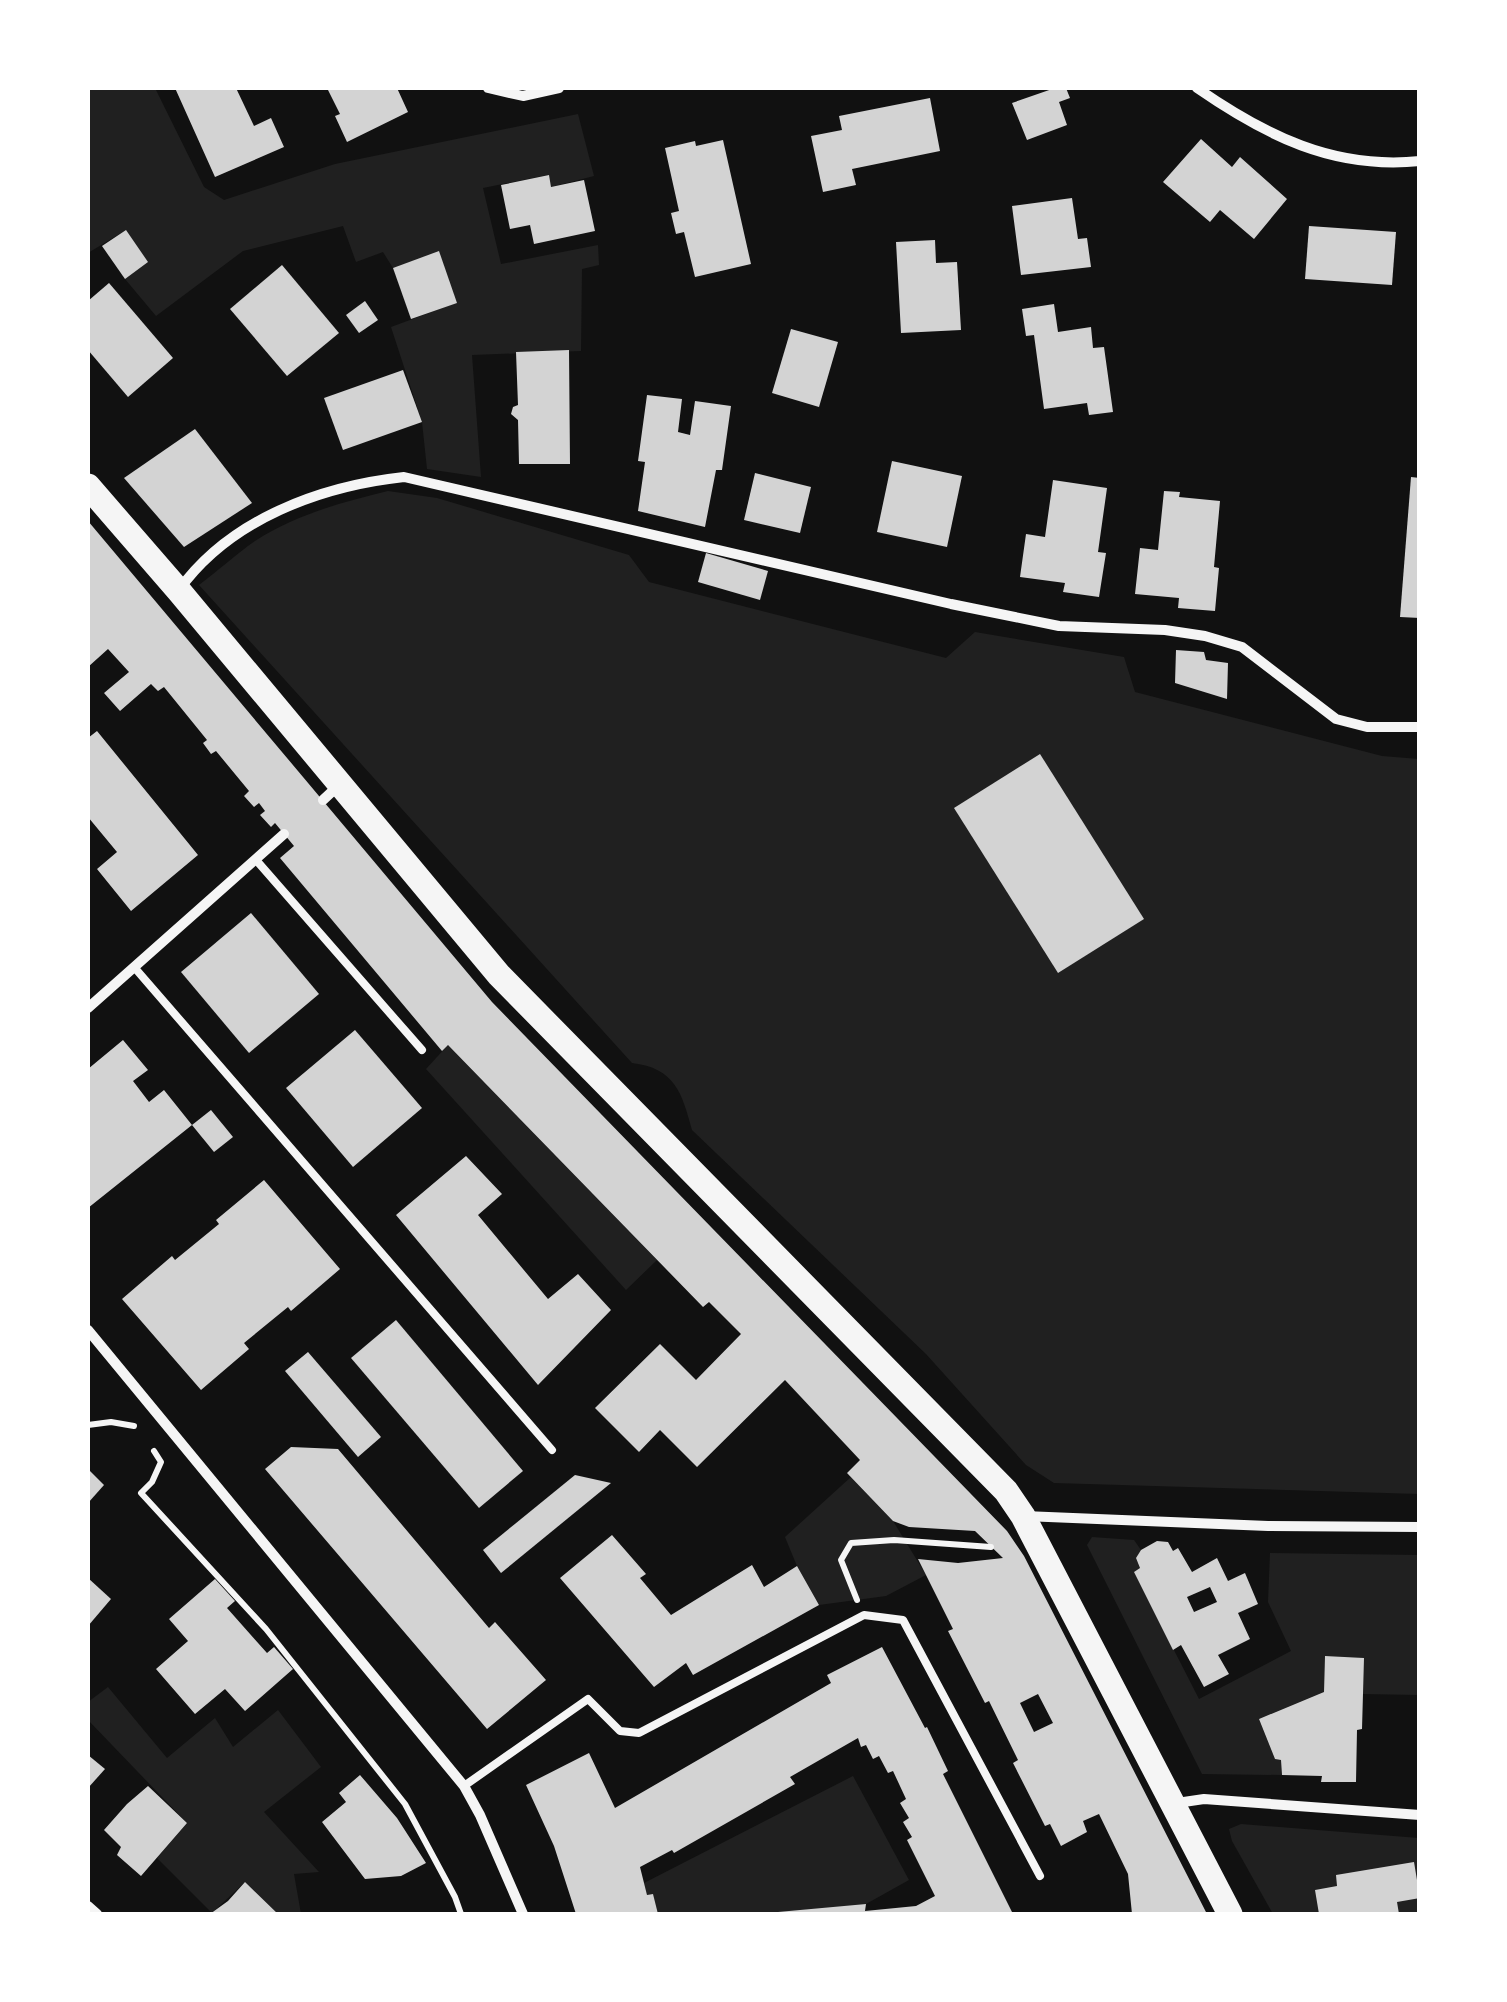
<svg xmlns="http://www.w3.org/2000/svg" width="1507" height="2002" viewBox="0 0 1507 2002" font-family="'Fira Sans Condensed',sans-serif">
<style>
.green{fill:#202020}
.building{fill:#d3d3d3;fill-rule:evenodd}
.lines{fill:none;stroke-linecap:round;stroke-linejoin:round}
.path{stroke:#f5f5f5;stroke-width:6}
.service{stroke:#f5f5f5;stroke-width:8}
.minor{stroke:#f5f5f5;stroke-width:10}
.primary{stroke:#f5f5f5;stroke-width:25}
</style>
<rect width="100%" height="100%" fill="#111"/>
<g class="green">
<polygon points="88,88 155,88 204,187 224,200 335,164 578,114 594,176 551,187 548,175 483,188 501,264 598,245 599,265 582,269 581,351 472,355 481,477 427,469 422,422 391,327 456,303 439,252 393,268 383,252 356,262 343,226 243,251 156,316 125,279 126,230 88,253"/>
<path d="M388,491L437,498L629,555L649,582L946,658L975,632L1124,657L1135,692L1382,756L1419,759V1494L1054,1483L1026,1465L926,1354L692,1130C682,1093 675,1068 632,1063L199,585C218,571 236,554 255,541C295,515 342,502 388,491Z"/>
<polygon points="448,1045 657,1260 626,1290 426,1069"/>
<polygon points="851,1477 893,1521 926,1575 886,1596 819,1605 797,1566 785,1537"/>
<polygon points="1092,1537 1134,1540 1141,1550 1136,1558 1140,1568 1134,1572 1199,1699 1291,1651 1268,1602 1270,1553 1419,1555 1419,1695 1362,1694 1363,1658 1325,1656 1324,1692 1259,1719 1275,1759 1281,1760 1282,1775 1202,1774 1087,1545"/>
<polygon points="108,1687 167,1758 215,1718 233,1747 278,1710 321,1767 264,1812 319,1872 294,1874 301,1914 278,1914 245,1882 212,1913 157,1858 187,1823 88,1720 88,1702"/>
<polygon points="853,1776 909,1880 866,1904 765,1914 658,1914 653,1894 647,1895 644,1883"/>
<polygon points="1241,1824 1419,1838 1419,1914 1273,1914 1232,1841 1229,1829"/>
</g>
<g class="building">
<polygon points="175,88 236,88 254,126 271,118 284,147 215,177"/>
<polygon points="327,88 397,88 408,112 347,142 335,116 340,114"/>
<polygon points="1055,88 1066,88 1070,98 1059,102 1067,125 1027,140 1012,103"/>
<polygon points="930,98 940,151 852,169 856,185 823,192 811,136 842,130 839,116"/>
<polygon points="1201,139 1232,167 1240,157 1287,199 1254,239 1220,210 1210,222 1163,182"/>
<polygon points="723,140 751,264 695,277 684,232 676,234 671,213 679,211 665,148 695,141 696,146"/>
<polygon points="549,175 551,187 584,180 595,231 534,244 530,225 510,229 501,185"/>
<polygon points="1072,198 1078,239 1087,238 1091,267 1021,275 1012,206"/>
<polygon points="1309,226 1396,232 1392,285 1305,279"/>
<polygon points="126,230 148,262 125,279 102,246"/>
<polygon points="935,240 936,263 957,262 961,330 901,333 896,242"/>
<polygon points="439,251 457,303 411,319 393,268"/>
<polygon points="282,265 339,333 287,376 230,309"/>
<polygon points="109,283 173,358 128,397 88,350 88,301"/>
<polygon points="365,301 378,320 359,333 346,315"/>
<polygon points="1054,304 1058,332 1091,327 1093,348 1104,347 1113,412 1089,415 1087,403 1044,409 1034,335 1026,336 1022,309"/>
<polygon points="791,329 838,342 819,407 772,393"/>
<polygon points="569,350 570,464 519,464 518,420 511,414 513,407 518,405 516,352"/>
<polygon points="403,370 422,422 343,450 324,398"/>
<polygon points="647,395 682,399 678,432 690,435 695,401 731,406 722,470 716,470 705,527 638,511 645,462 638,461"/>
<polygon points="195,429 252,503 184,547 124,478"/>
<polygon points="892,461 962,476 947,547 877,532"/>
<polygon points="755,473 811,487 800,533 744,520"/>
<polygon points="1411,477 1420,478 1420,618 1400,617"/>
<polygon points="1053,480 1107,488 1098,552 1106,553 1099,597 1063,592 1065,583 1020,577 1026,534 1045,537"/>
<polygon points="1164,491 1180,492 1179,497 1220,501 1214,567 1219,568 1215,611 1178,608 1179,598 1135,594 1140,548 1158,550"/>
<path d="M88,521L492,1002L1007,1531L1024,1556L1207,1914H1132L1128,1874L1099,1814L1083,1821L1087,1832L1061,1846L1050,1824L1045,1826L1013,1763L1018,1760L989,1701L985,1703L948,1631L953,1629L918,1559L958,1563L1003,1558L975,1531L909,1527L893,1521L847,1473L860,1460L785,1380L697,1467L660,1430L639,1452L595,1408L660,1344L696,1380L741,1334L709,1302L703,1307L448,1045L442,1051L280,858L294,846L275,823L271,827L260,815L265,811L259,803L254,807L244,796L249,791L216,751L211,754L203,743L207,740L164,687L158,691L151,684L120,711L104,693L129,672L108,649L88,667ZM1038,1694L1053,1723L1034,1732L1020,1703Z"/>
<polygon points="706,553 768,571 760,600 698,582"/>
<polygon points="1176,650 1204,652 1206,660 1228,663 1227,699 1175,683"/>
<polygon points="97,731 198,855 131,911 97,869 117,852 88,817 88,738"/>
<polygon points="1040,754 1144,919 1058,973 954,808"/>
<polygon points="251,913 319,994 249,1053 181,972"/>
<polygon points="355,1030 422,1108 353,1167 286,1088"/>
<polygon points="123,1040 148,1070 133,1081 149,1102 164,1090 192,1125 88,1208 88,1069"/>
<polygon points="211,1110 233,1137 214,1152 192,1125"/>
<polygon points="466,1156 502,1194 478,1215 548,1299 578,1274 611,1310 538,1385 396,1215"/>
<polygon points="264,1180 340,1269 291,1311 288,1307 244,1343 249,1349 201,1390 122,1299 172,1256 175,1260 219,1224 216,1220"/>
<polygon points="396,1320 523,1471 479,1508 351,1358"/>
<polygon points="308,1352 381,1437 358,1457 285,1371"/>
<polygon points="291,1447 338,1449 489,1628 495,1622 546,1680 487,1729 265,1469"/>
<polygon points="88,1469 104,1485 88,1503"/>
<polygon points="575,1475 611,1483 501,1573 483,1550"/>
<polygon points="612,1535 646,1574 640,1578 671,1615 752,1565 764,1587 797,1566 819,1605 693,1675 686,1663 654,1687 560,1578"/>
<path d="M1157,1541L1168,1542L1173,1551L1178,1548L1192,1572L1217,1558L1228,1581L1245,1573L1258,1604L1238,1613L1250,1639L1218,1655L1229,1674L1204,1687L1181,1645L1173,1650L1134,1572L1140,1568L1136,1558L1141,1550ZM1210,1587L1217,1602L1194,1612L1187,1597Z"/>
<polygon points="88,1578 111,1599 88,1626"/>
<polygon points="215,1579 235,1601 227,1608 267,1653 274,1647 293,1669 245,1711 225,1689 195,1714 156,1669 188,1641 169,1619"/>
<polygon points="882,1647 925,1728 927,1727 948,1771 943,1774 1013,1914 778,1914 778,1912 866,1904 865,1911 916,1906 935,1896 907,1840 912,1837 903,1822 909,1818 900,1803 906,1799 893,1771 888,1773 879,1756 873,1759 866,1745 861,1747 858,1738 790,1777 795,1784 674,1853 672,1850 640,1867 647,1895 653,1894 658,1914 576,1914 554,1846 526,1785 589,1753 615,1808 831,1683 827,1675"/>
<polygon points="1325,1656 1364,1658 1362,1729 1357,1730 1356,1782 1321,1782 1322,1776 1282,1775 1281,1760 1275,1759 1259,1719 1324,1692"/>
<polygon points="88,1755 105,1769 88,1788"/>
<polygon points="360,1775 397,1818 426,1863 401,1876 365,1879 322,1822 346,1802 339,1793"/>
<polygon points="148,1786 187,1823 141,1876 117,1855 121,1847 104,1830 127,1804"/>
<polygon points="1414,1862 1420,1898 1397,1902 1399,1914 1319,1914 1315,1890 1337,1886 1336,1875"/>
<polygon points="245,1882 278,1914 210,1914 228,1901"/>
</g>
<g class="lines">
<g class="path">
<polyline points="88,1425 111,1422 134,1426"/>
<polyline points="154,1451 161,1462 152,1482 141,1493 266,1629 405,1804 455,1897 461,1914"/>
<polyline points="857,1600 841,1560 851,1543 894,1540 991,1547"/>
</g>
<g class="service">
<polyline points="256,860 422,1050"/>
<polyline points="134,967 552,1450"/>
<polyline points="464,1786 588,1699 620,1731 639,1733 864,1615 903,1620 1040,1876"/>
</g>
<g class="minor">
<polyline points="488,88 523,96 559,88"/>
<path d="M1197,88C1265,135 1333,170 1420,161"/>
<path d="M179,590C230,519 321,486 404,477L951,604L1059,626L1165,630L1205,636L1242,647L1336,719L1367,727H1420"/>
<polyline points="323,800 338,786"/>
<polyline points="88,1008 284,834"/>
<polyline points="88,1330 464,1786 480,1815 523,1914"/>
<polyline points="1024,1516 1268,1526 1420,1527"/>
<polyline points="1177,1803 1204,1799 1420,1815"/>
<polyline points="88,1906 97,1914"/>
</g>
<polyline class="primary" points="88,486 179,591 499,975 1006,1491 1023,1516 1230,1914"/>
</g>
<rect width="1507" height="2002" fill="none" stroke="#ffffff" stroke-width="180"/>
</svg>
